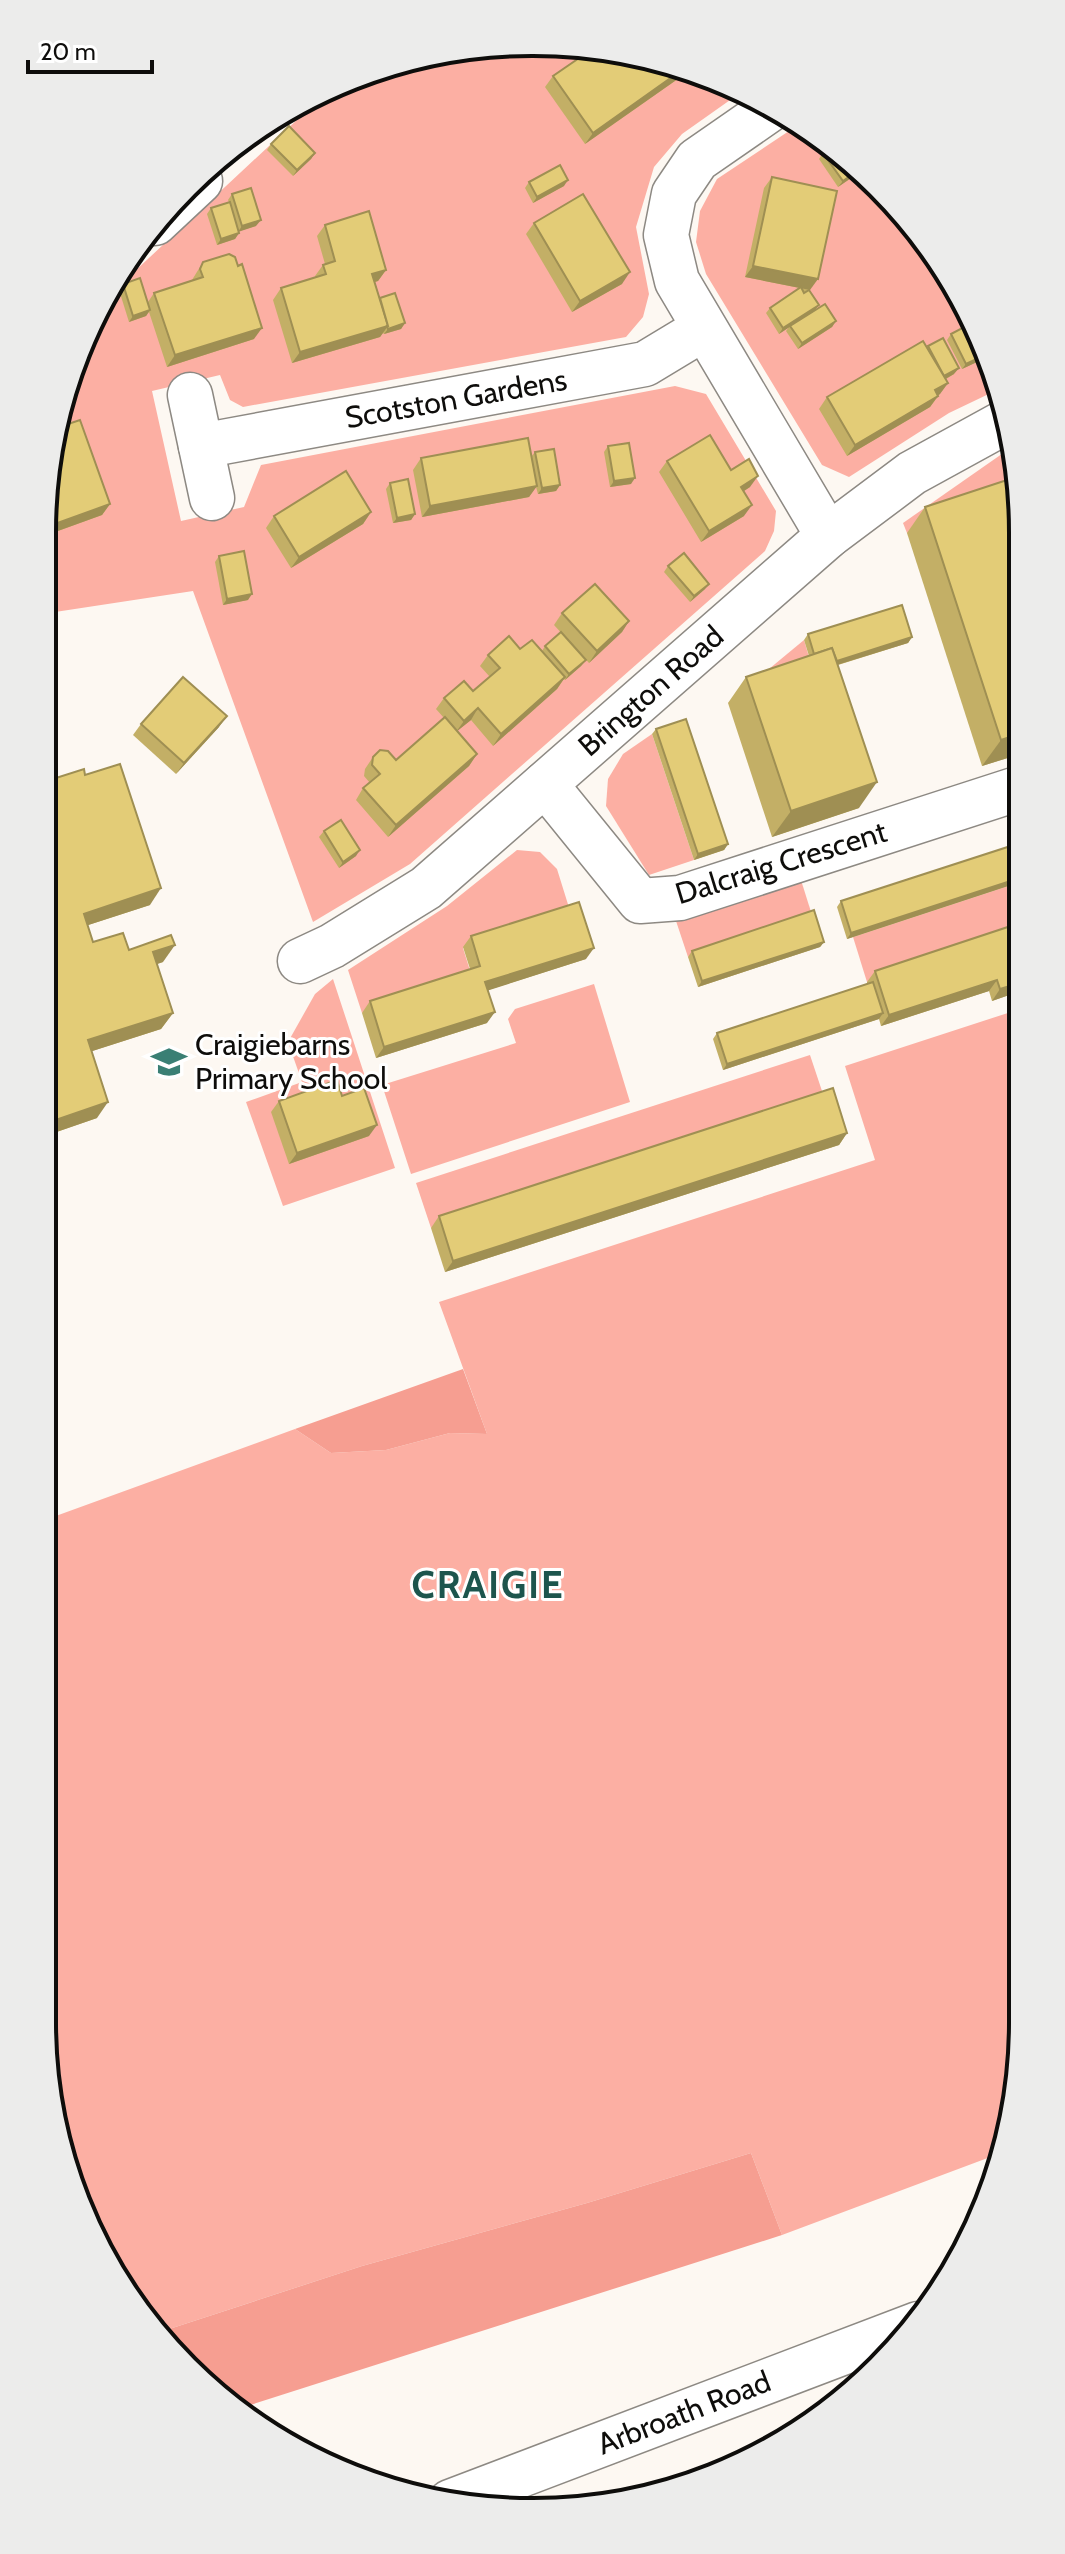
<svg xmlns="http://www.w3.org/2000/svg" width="1065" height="2554" viewBox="0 0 1065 2554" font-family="Cabin,sans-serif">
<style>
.green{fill:#fcafa3}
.forest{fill:#f69e91}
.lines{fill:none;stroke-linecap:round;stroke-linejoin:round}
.minor-casing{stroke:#8d8983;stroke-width:47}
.major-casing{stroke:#8d8983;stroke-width:47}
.minor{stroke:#fff;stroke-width:44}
.major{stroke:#fff;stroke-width:44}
.wall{fill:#c3af66}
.shaded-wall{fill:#9f8f53}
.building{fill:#e3cc77;stroke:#9f8f53;stroke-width:2}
.labels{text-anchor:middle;stroke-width:6;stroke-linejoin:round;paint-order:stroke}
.street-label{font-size:30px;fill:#0e0d0b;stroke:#fff}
.poi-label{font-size:30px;fill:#0e0d0b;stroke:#fff;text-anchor:start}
.district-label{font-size:38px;font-weight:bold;letter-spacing:2px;fill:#1d554d;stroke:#fff}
.rim{fill:none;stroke:#0e0d0b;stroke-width:4}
</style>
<rect width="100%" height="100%" fill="#fdf8f2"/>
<g class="green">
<polygon points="500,43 690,68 740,93 682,134 654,167 636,227 649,294 643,317 626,337 243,407 230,400 220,375 152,391 181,521 244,507 261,465 675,386 706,394 776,511 774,531 765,551 410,864 313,922 193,591 42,614 42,533 68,375 120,285 299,118 294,112 315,93"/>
<polygon points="801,123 902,209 973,316 995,391 949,413 849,477 822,465 706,274 696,242 700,211 717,179"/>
<polygon points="1009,449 1019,474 1019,578 907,533 903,523"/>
<polygon points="804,640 814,674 728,703"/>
<polygon points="652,734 694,860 649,875 606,806 608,779 623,754"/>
<polygon points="517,850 540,852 557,869 571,914 463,948 472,977 362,1013 348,970 447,906"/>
<polygon points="800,877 812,915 688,957 675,918"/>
<polygon points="1020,882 1020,932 867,982 853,937"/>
<polygon points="333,979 395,1168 283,1206 246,1102 302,1082 288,1042 315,994"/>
<polygon points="594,984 630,1102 411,1174 382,1085 516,1043 508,1019 515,1009"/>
<polygon points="1020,1009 1023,2021 1001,2153 782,2235 751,2153 587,2203 362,2266 157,2333 68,2180 42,2022 42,1521 295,1429 331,1453 386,1450 450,1433 487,1434 439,1302 875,1160 845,1066"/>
<polygon points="810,1055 825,1100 431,1228 416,1183"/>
<polygon points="805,2429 629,2502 619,2503"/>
</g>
<g class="forest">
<polygon points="463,1369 487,1434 450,1433 386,1450 331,1453 295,1429"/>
<polygon points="751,2153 782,2235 241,2408 163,2345 157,2333 362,2266 587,2203"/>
</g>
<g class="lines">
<g class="minor-casing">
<g id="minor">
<polyline points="772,108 697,160 674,194 666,235 677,281 828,536"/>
<polyline points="155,223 200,181"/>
<polyline points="190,395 212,498"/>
<polyline points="201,446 645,364 703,329"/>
<polyline points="545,784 640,901 680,898 1020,788"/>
<polyline points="300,961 332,946 426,888 828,536 912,473 1005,422"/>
</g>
</g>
<g class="major-casing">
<polyline id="major" points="450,2502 918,2324"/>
</g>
<use href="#minor" class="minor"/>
<use href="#major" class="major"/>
</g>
<g class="wall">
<polygon points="690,68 692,69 585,144 545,87 553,76"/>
<polygon points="271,144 315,153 311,159 293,176 267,150"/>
<polygon points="823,153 858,171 854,176 838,187 819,159"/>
<polygon points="772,177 810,290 809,290 815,309 836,321 832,327 798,349 786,331 789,327 779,334 766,313 770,308 800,288 745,277 764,188"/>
<polygon points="529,182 564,186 533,203 525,188"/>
<polygon points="232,194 256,226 239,231 239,233 235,239 217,245 207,214 211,208 229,202 228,200"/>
<polygon points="534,223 622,284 572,312 526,234"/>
<polygon points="325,225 386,270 378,281 375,282 380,298 405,323 401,329 384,334 383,333 380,337 292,363 273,300 281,288 316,278 315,276 323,265 325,264 317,236"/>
<polygon points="203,262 254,339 167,367 149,312 146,316 129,322 119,290 123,284 148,302 154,293 192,280"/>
<polygon points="969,310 973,316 985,355 964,316"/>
<polygon points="951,334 977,362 962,369 947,340"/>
<polygon points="928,346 954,374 946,379 948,383 930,407 847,456 819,409 827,397 927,347"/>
<polygon points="59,427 110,504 102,515 44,536 42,530"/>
<polygon points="608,446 631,484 610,487 604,452"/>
<polygon points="535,452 560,485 556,491 538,494 536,487 529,497 422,517 413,470 421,458 531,457"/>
<polygon points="667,461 731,470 750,487 744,491 744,516 701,542 659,472"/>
<polygon points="390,483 415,514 411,520 393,523 386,489"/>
<polygon points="1019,496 1020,754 982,766 907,533 925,507"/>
<polygon points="371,512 363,524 291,568 266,528 274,516"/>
<polygon points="219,556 248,600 223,605 215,562"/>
<polygon points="668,566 705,589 690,602 664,572"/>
<polygon points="562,613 629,621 622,632 589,663 554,625"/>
<polygon points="808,634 912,637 908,643 838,665 859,808 772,837 728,703 746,677 809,656 804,640"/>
<polygon points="545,646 586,660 581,666 565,680 564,679 557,689 493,746 471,720 457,731 477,754 469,766 388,837 356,800 363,788 370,783 364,776 365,769 373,757 396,760 444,718 436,709 444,698 473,691 490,677 480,666 488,655 520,649 542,651"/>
<polygon points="141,724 219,727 176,774 133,735"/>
<polygon points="656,729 728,844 724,850 694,860 652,734"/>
<polygon points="42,738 56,778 85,775 150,905 88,925 93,942 129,950 163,962 157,964 173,1013 161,1029 92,1051 97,1118 42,1137"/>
<polygon points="324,831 356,856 339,868 319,837"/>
<polygon points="1020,843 1020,882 847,939 837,907 841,901"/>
<polygon points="1020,923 1012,994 992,1001 989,991 881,1026 879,1019 723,1070 713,1039 717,1033 867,984 867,982 875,971"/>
<polygon points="471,936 586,959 488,990 487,1023 376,1058 362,1013 370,1001 470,969 463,947"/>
<polygon points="824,942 820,947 698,987 688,957 692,951"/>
<polygon points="342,1096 369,1136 289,1164 271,1112 279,1101"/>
<polygon points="847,1133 839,1145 445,1272 431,1228 439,1216"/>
</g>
<g class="shaded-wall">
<polygon points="686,67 692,69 585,144 593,133"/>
<polygon points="315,153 311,159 293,176 297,170"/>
<polygon points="858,171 854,176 838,187 843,181"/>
<polygon points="568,180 564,186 533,203 537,197"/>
<polygon points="261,220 256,226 238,232 242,226"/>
<polygon points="239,233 235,239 217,245 221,239"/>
<polygon points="753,266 818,279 810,290 745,277"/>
<polygon points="386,270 378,281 364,285 372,274"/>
<polygon points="630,272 622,284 572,312 580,301"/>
<polygon points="819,305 814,311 779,334 783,328"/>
<polygon points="150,310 146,316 129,322 133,316"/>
<polygon points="836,321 832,327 798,349 802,343"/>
<polygon points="405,323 401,329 384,334 388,329"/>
<polygon points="388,326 380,337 292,363 300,352"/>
<polygon points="262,328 254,339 167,367 175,355"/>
<polygon points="981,357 977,362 962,369 966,364"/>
<polygon points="959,368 954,374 940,382 944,376"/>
<polygon points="948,383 940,394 927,402 935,390"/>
<polygon points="938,396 930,407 847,456 855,445"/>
<polygon points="758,476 750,487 733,498 741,487"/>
<polygon points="635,478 631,484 610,487 614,481"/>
<polygon points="560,485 556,491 538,494 542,488"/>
<polygon points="537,486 529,497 422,517 430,506"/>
<polygon points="110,504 102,515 44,536 52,525"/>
<polygon points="752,505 744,516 701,542 709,531"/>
<polygon points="371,512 363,524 291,568 299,557"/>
<polygon points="415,514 411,520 393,523 397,518"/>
<polygon points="709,584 705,589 690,602 694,596"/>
<polygon points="252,594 248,600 223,605 227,599"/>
<polygon points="629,621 622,632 589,663 597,651"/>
<polygon points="912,637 908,643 814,672 818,666"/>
<polygon points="586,660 581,666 565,680 569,674"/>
<polygon points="565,677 557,689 493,746 501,734"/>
<polygon points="478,708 471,720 456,732 464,721"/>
<polygon points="227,716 219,727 176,774 184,763"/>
<polygon points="1019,734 1020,754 982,766 1001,740"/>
<polygon points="477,754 469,766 388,837 396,825"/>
<polygon points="877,782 859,808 772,837 791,811"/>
<polygon points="728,844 724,850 694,860 698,854"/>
<polygon points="360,850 356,856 339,868 343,862"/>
<polygon points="1020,878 1020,882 847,939 851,933"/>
<polygon points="161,888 150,905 73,930 84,914"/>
<polygon points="824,942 820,947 698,987 702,981"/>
<polygon points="175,945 163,962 142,969 153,952"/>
<polygon points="594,948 586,959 477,994 485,982"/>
<polygon points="997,980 989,991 881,1026 889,1015"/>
<polygon points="1020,983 1012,994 992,1001 1000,989"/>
<polygon points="495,1012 487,1023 376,1058 384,1047"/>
<polygon points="173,1013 161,1029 77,1056 88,1040"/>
<polygon points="883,1013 879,1019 723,1070 727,1064"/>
<polygon points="108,1102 97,1118 42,1137 42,1130 47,1123"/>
<polygon points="377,1125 369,1136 289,1164 297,1153"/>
<polygon points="847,1133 839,1145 445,1272 453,1261"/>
</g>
<g class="building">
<polygon points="585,54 686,67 593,133 553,76"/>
<polygon points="289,126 315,153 297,170 271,144"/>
<polygon points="831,148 857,171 843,181 823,153"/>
<polygon points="560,165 568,180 537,197 529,182"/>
<polygon points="772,177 837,191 818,279 753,266"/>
<polygon points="251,188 261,220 242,226 232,194"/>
<polygon points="583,194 630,272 580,301 534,223"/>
<polygon points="230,202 239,233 221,239 211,208"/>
<polygon points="369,211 386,270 372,274 388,326 300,352 281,288 326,274 323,265 335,261 325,225"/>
<polygon points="229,254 235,257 238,266 242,264 262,328 175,355 154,293 203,277 200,269 203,262"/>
<polygon points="140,278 150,310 133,316 123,284"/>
<polygon points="801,287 804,293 809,290 819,305 783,328 770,308"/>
<polygon points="395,293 405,323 388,329 387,326 388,326 380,298"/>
<polygon points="825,304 836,321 802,343 790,326"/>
<polygon points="966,326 981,357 966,364 951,334"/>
<polygon points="943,338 959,368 944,376 928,346"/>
<polygon points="923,341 948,383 935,390 938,396 855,445 827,397"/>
<polygon points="80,420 110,504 52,525 49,516 44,518 59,427"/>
<polygon points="710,435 731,470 749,459 758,476 741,487 752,505 709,531 667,461"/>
<polygon points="528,438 537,486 430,506 421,458"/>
<polygon points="629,443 635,478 614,481 608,446"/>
<polygon points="554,449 560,485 542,488 535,452"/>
<polygon points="346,471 371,512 299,557 274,516"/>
<polygon points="1013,478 1019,496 1019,734 1001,740 925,507"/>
<polygon points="408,479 415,514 397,518 390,483"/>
<polygon points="244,551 252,594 227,599 219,556"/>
<polygon points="684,553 709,584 694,596 668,566"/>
<polygon points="595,584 629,621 597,651 562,613"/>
<polygon points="902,605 912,637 837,661 832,648 814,654 808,634"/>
<polygon points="561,632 586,660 569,674 545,646"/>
<polygon points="509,636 520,649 532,640 565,677 501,734 478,708 464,721 444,698 464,681 473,691 500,668 488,655"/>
<polygon points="832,648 877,782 791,811 746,677"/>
<polygon points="183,677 227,716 184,763 141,724"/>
<polygon points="445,717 477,754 396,825 363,788 380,774 372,765 373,757 380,750 388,751 396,760"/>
<polygon points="686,719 728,844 698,854 656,729"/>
<polygon points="42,738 56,778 84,769 85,775 120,764 161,888 84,914 93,942 123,933 129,950 171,935 175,945 153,952 173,1013 88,1040 108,1102 47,1123 42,1107 42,946 53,942 42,909"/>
<polygon points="341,820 360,850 343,862 324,831"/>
<polygon points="1020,843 1020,878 851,933 841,901"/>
<polygon points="579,902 594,948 485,982 495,1012 384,1047 370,1001 480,966 471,936"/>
<polygon points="814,910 824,942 702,981 692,951"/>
<polygon points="1020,923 1020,972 1017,973 1020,983 1000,989 997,980 889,1015 875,971"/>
<polygon points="873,982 883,1013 727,1064 717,1033"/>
<polygon points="337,1080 342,1096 364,1088 377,1125 297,1153 279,1101"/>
<polygon points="833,1088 847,1133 453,1261 439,1216"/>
</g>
<defs>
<g id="school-bare" transform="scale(2.76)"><path d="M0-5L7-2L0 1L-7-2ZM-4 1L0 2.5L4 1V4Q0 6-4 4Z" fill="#3a7f74" stroke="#fff" stroke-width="2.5" paint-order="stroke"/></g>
</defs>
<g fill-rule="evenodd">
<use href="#school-bare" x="169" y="1062"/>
</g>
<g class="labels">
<g class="street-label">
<text transform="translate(456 399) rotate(-10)" y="10">Scotston Gardens</text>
<text transform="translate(651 691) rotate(-41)" y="10">Brington Road</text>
<text transform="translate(781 863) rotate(-17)" y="10">Dalcraig Crescent</text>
<text transform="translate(684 2413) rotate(-21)" y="10">Arbroath Road</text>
</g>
<g class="poi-label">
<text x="195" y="1055">Craigiebarns<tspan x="195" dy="34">Primary School</tspan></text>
</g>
<g class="district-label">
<text x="488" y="1598">CRAIGIE</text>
</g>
</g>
<path d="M0 0H1065V2554H0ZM532 56H533A476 476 0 0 1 1009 532V2022A476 476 0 0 1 533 2498H532A476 476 0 0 1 56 2022V532A476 476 0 0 1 532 56Z" fill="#ececeb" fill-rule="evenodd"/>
<path class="rim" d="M532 56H533A476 476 0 0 1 1009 532V2022A476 476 0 0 1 533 2498H532A476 476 0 0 1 56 2022V532A476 476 0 0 1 532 56Z"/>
<path d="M28 60v12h124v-12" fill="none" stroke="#0e0d0b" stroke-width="4"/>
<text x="40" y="60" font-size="24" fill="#0e0d0b" stroke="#ffffff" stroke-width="6" paint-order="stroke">20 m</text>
</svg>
